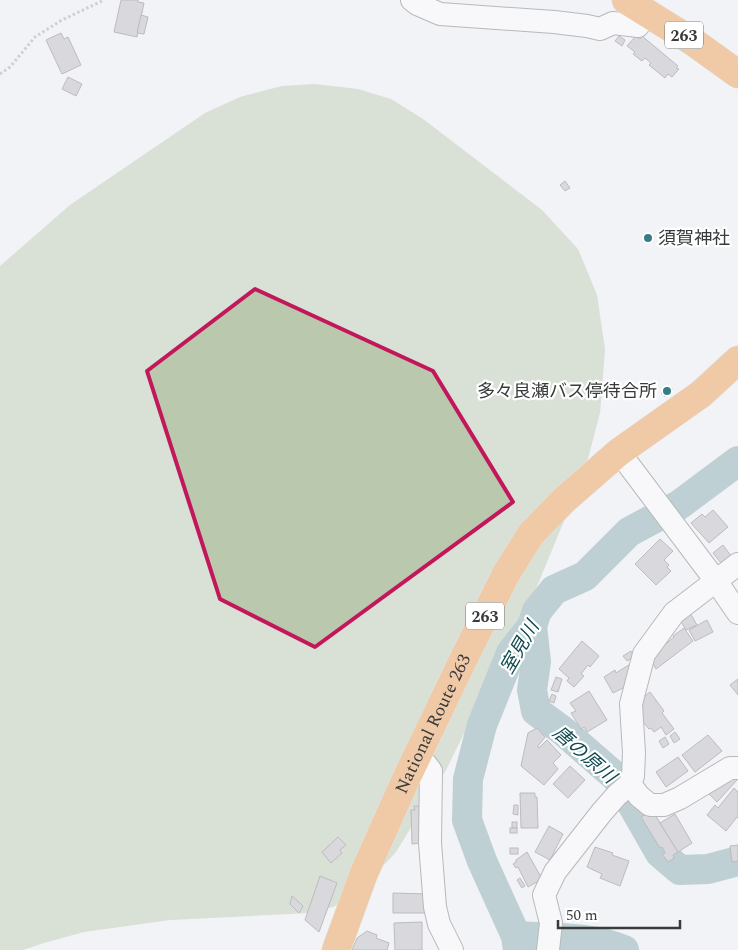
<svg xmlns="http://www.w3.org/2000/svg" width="738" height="950" viewBox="0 0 738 950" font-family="Spectral,'Noto Sans JP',serif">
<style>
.forest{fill:#bac9ad}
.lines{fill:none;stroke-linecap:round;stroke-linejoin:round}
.river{stroke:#7fa6aa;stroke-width:30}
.building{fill:#bbb9bc;stroke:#7a787a}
.minor-casing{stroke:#727375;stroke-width:24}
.highway-casing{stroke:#cfd0d0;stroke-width:29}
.path{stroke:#a6a7a9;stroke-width:3;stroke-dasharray:2.5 2.5;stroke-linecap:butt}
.minor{stroke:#fff;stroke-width:22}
.highway{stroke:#ee9845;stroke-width:28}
.marked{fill:none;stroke:#c2185b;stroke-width:4;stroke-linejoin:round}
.poi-dot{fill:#367d86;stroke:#fff;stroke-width:2}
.labels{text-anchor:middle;stroke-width:4.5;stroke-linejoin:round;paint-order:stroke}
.shield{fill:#fff;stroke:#747576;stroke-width:1}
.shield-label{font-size:16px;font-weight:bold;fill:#393a3b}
.poi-label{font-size:18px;fill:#393a3b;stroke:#fff;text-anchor:start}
.street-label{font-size:18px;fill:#393a3b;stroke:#fff}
.water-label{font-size:19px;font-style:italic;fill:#104b51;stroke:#fff}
</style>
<rect width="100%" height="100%" fill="#f2f3f5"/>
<polygon class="forest" points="315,84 358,89 391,99 423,119 542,210 578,249 597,295 605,349 600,413 585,470 538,584 446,770 396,852 358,893 333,907 308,913 170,920 84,932 44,943 23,950 0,950 0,266 70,205 205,113 240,97 282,86"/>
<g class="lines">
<g class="river">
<polyline points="532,626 536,662 532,690 536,711 563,731 617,778 660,853 680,870 708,869 738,861"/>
<path d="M516,936C550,938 592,936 624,950"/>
<polyline points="518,950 516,936 482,861 467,820 468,779 482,725 511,653 532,626 537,611 554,590 585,576 629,532 679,505 738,461"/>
</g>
</g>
<g class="building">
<polygon points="121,0 138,0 138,2 144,3 137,37 114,32"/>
<polygon points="141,15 148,17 144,34 137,33"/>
<polygon points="61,33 64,39 68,37 81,65 62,74 46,40"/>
<polygon points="619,36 625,40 622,46 615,41"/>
<polygon points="636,36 640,39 642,36 678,66 676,68 679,69 672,77 668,74 665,78 649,65 651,63 645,58 642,61 633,54 635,52 627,46"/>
<polygon points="68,77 82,84 76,96 62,89"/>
<polygon points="565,181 570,188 565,191 560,185"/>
<polygon points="670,386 673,390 665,397 661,393"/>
<polygon points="713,510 728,527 709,543 691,523 702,514 705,517"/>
<polygon points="660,539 673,551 664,560 669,565 667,567 671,571 656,585 635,564"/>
<polygon points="723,545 731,556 721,563 713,553"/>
<polygon points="689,611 697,625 686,630 678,616"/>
<polygon points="707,620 713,632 695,641 689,630"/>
<polygon points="684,628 693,641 656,669 650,657 674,637 673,636"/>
<polygon points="582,641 599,656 590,667 588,665 581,674 584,676 574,687 567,681 569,678 559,669"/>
<polygon points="631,651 634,657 627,661 623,656"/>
<polygon points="635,661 625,687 613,693 604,677 615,670 616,673"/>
<polygon points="556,677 562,679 558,692 551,690"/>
<polygon points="738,679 738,695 730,685"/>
<polygon points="589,691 607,720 587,732 584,727 581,729 571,713 576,711 570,703"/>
<polygon points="650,692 664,711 662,713 674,729 666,735 661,727 654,732 651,728 649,729 644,723 641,726 635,704"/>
<polygon points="552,694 556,696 554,703 549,701"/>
<polygon points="537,728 545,737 538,746 539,748 547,740 561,755 553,763 558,769 544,785 521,766 528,733"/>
<polygon points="675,732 680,739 674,743 670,736"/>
<polygon points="708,735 722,751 695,772 682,755"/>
<polygon points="665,737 669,744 663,748 659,741"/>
<polygon points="678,757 688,771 666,787 656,772"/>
<polygon points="570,766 585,780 568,798 553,784"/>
<polygon points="729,773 737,780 717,802 707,792"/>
<polygon points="734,788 738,792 738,818 737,817 726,831 707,815 715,805 718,808"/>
<polygon points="520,793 535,793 535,797 537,797 538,828 521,828"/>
<polygon points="514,805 518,805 518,815 513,814"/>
<polygon points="414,806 419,806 420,843 412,844 411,810 415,810"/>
<polygon points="652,810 678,852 673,855 674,858 668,862 662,854 665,853 662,847 660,848 641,817"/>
<polygon points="675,814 692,843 678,852 660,823"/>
<rect x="512" y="822" width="5" height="6"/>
<polygon points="549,826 563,834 550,860 535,852"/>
<rect x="510" y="828" width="7" height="5"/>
<polygon points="338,837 346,845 340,850 342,853 331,863 322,852"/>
<polygon points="738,845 738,861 732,862 730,846"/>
<polygon points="595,847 613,853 612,855 629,861 620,886 600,878 602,874 587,867"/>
<rect x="510" y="848" width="8" height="6"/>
<polygon points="527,852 542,879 528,887 518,867 516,868 513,864 516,862 516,860"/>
<polygon points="320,876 337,883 319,932 305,920"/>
<polygon points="520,878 525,886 522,888 517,880"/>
<polygon points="393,893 428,894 428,913 393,913"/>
<polygon points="292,896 303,906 299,913 290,904"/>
<polygon points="422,922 422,950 395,950 394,923"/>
<polygon points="367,931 377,935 376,938 389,943 387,950 352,950 357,938"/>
</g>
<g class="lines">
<g class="minor-casing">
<g id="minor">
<polyline points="412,0 417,4 440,14 554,22 587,26 600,29 613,23 638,26 647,13"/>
<polyline points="619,452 716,581 738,613"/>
<polyline points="416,759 425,763 431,771 430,843 435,907 439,924 452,950"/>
<polyline points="630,784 639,796 650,805 664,805 680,798 730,768 738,768"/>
<polyline points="548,950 551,923 544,895 555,872 602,812 617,795 630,784 633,776 634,753 631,704 644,654 674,613 738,564"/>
</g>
</g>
<g class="highway-casing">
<g id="highway">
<polyline points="626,0 692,41 738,74"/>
<path id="s1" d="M336,950L364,873L406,779L463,660L506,574L531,534L564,500L619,452L701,394L738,360"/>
</g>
</g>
<polyline class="path" points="0,74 10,67 35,37 62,20 104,0"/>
<use href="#minor" class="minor"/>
<use href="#highway" class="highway"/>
</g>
<path d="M0 0H738V950H0ZM255,289L433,371L513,502L315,647L220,599L147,371Z" fill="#f2f3f5" fill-opacity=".55" fill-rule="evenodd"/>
<path class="marked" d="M255,289L433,371L513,502L315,647L220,599L147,371Z"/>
<g class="poi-dot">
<circle cx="648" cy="238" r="5"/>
<circle cx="667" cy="391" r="5"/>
</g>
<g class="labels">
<g class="shield">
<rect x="665" y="21.5" width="38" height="27" rx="4"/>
<rect x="466" y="602.5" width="38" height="27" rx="4"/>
</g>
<g class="shield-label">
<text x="684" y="41">263</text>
<text x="485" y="622">263</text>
</g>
<g class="poi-label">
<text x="658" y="244">須賀神社</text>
<text x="657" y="397" text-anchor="end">多々良瀬バス停待合所</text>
</g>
<g class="street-label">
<text dy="6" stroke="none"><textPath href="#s1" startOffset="246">National Route 263</textPath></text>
</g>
<g class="water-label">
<text transform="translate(519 647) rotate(-60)" y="7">室見川</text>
<text transform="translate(585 754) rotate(41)" y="7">唐の原川</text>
</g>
</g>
<path d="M558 920v8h122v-8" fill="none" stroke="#393a3b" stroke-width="2.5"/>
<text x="566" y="920" font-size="15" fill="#393a3b" stroke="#ffffff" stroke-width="4" paint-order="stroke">50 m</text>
</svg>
